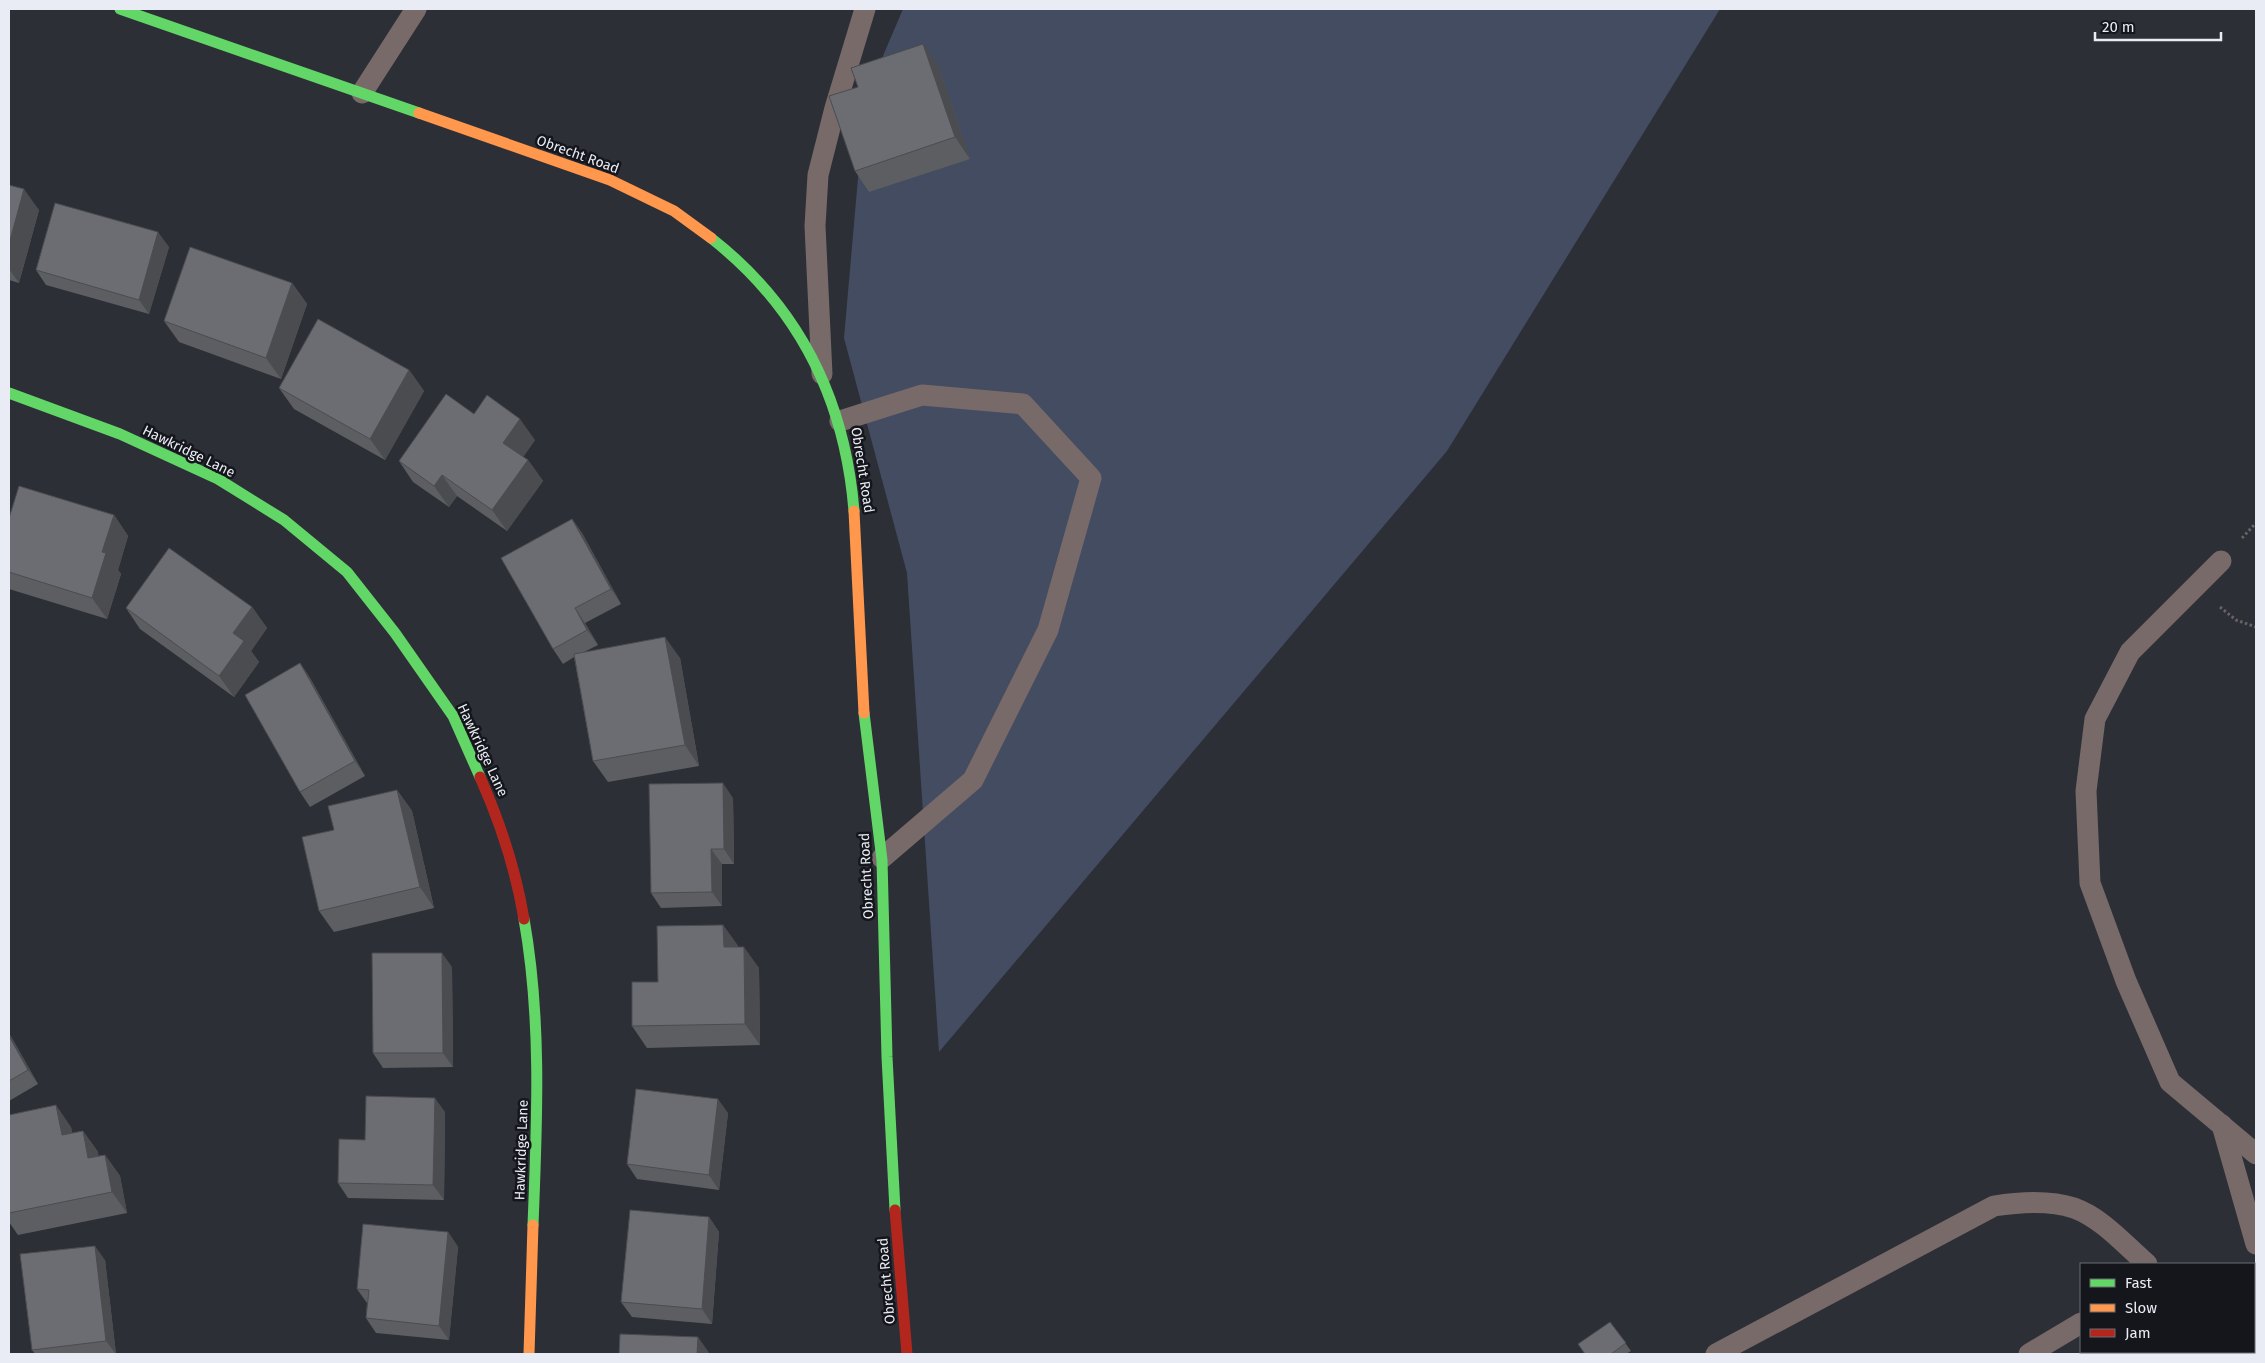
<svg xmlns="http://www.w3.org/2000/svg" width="2265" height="1363" viewBox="0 0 2265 1363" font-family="'Fira Sans',sans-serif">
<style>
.park{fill:#444c62}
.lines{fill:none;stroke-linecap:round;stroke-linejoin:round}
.path{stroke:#686365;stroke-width:3;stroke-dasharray:2.5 2.5;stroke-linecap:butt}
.lane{stroke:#776a68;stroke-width:21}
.fast{stroke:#63d668;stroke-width:11}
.slow{stroke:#ff974d;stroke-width:11}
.jam{stroke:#b3261e;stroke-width:11}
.wall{fill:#5c5e62}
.shaded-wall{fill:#4b4c50}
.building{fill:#6b6d72;stroke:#4b4c50}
.labels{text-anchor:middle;stroke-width:5;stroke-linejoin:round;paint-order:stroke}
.street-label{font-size:14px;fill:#e9ecf4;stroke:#14161b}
</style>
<rect width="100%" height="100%" fill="#2c2f36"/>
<polygon class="park" points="903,9 1720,9 1447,451 939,1052 907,573 844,338 865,98"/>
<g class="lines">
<g class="path">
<polyline points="2242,538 2256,523"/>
<polyline points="2220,607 2236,620 2256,627"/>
</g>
<g class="lane">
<polyline points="362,93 416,9"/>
<polyline points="822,374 815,226 818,175 835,108 865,9"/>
<polyline points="840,421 922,395 1023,404 1091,478 1048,630 973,780 882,858"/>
<polyline points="2221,561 2130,652 2095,719 2086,791 2090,883 2126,981 2170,1082 2256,1154"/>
<polyline points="2222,1125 2256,1244"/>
<polyline points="2237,1352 2239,1354"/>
<path d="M1716,1354L1994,1206C2019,1202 2050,1200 2074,1208C2102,1218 2125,1245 2147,1264"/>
<polyline points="2029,1354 2081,1323"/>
</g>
<g class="fast">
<polyline points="120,9 419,113"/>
<path d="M711,238C799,307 845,400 854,511"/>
<polyline points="9,393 120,434 218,479 284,520 347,572 395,633 453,716 480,777"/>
<polyline points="864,713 882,860 887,1057 895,1210"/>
<path d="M524,919C542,1020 537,1123 533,1225"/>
</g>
<g class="slow">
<polyline points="419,113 610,180 674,211 711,238"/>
<polyline points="854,511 864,713"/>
<polyline points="529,1354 533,1225"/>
</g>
<g class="jam">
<path d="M480,777C500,822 516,871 524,919"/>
<polyline points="895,1210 907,1354"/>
</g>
</g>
<g class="wall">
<polygon points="938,65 970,159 869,192 855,171"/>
<polygon points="9,185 39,210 19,283 9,280"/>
<polygon points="169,247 149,314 46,285 36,270"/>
<polygon points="292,283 307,304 281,379 179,342 164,321"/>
<polygon points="409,370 424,391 385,460 294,409 279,388"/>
<polygon points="474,414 535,440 523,457 528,460 543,481 507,531 457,496 449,507 413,482 399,461"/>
<polygon points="114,515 128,536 118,570 121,574 107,619 9,589 9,572"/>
<polygon points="572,519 582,533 621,604 585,623 598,645 584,652 680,658 699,766 608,782 593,761 574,657 563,664 553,649"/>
<polygon points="252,607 267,628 251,651 259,662 234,697 140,629 126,608"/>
<polygon points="300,663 310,678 365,776 310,807 300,792"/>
<polygon points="397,790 412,811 434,908 334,932 319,911 334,830"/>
<polygon points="733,798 734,864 722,864 722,906 661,908 651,893"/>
<polygon points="723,925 738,946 738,947 759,968 760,1045 647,1048 632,1026 658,982"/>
<polygon points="452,967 453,1067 383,1068 373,1053"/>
<polygon points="9,1033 38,1084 9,1101"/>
<polygon points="445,1112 444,1200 348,1198 338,1183"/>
<polygon points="728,1113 719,1190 637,1179 627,1164"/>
<polygon points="9,1115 71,1127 72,1133 83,1131 98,1152 98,1156 105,1155 120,1176 127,1213 18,1235 9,1222"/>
<polygon points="709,1217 719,1232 712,1324 632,1317 621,1302"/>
<polygon points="448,1232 458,1247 449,1340 376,1333 366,1318 367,1303 357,1289"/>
<polygon points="105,1260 116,1354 35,1354 32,1350"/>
<polygon points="1610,1322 1631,1351 1626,1354 1585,1354"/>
</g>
<g class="shaded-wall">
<polygon points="923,44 938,65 970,159 955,137"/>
<polygon points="24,189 39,210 19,283 9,269 9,244"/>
<polygon points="158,232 169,247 149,314 139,300"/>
<polygon points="292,283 307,304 281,379 266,358"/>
<polygon points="409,370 424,391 385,460 370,439"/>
<polygon points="520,419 535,440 518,464 503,443"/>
<polygon points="528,460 543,481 507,531 492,510"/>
<polygon points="442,475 457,496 449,507 434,486"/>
<polygon points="114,515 128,536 118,570 121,574 107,619 92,598 102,552"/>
<polygon points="572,519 582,533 621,604 611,589"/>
<polygon points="252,607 267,628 251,651 259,662 234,697 219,676 233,633"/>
<polygon points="575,608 585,623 598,645 587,630"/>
<polygon points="665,637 680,658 699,766 685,745"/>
<polygon points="300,663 310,678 365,776 355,761"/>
<polygon points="723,783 733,798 734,864 724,849"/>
<polygon points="397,790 412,811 434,908 420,887"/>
<polygon points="711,849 722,864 722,906 712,892"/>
<polygon points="723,925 738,946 739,968 724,947"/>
<polygon points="744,947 759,968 760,1045 745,1024"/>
<polygon points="442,953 452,967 453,1067 443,1053"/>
<polygon points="9,1033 38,1084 28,1070 9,1036"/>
<polygon points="435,1098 445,1112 444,1200 433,1185"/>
<polygon points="718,1099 728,1113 719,1190 709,1175"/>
<polygon points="56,1105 71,1127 77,1156 62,1135"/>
<polygon points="83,1131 98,1152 103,1179 88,1158"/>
<polygon points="105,1155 120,1176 127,1213 112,1192"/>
<polygon points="709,1217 719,1232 712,1324 702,1309"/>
<polygon points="448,1232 458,1247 449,1340 439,1326"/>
<polygon points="95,1246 105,1260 116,1354 106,1341"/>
<polygon points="698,1337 710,1354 697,1354"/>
</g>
<g class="building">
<polygon points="923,44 955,137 855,171 829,96 858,87 851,68"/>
<polygon points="9,185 24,189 9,244"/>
<polygon points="55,203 158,232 139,300 36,270"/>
<polygon points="190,247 292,283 266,358 164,321"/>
<polygon points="318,319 409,370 370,439 279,388"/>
<polygon points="446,394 474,414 487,395 520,419 503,443 528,460 492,510 442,475 434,486 399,461"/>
<polygon points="19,486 114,515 102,552 106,553 92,598 9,572 9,518"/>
<polygon points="572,519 611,589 575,608 587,630 553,649 501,558"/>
<polygon points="169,548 252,607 233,633 244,641 219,676 126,608"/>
<polygon points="665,637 685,745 593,761 574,654"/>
<polygon points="300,663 355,761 300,792 245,695"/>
<polygon points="723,783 724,849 711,849 712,892 651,893 649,784"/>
<polygon points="397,790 420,887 319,911 302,837 334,830 328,806"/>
<polygon points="723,925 724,947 744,947 745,1024 632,1026 632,982 658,982 657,926"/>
<polygon points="372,953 442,953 443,1053 373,1053"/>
<polygon points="9,1036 28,1070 9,1081"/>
<polygon points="636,1089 718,1099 709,1175 627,1164"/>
<polygon points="366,1096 435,1098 433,1185 338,1183 339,1139 365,1140"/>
<polygon points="56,1105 62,1135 83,1131 88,1158 105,1155 112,1192 9,1213 9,1115"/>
<polygon points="630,1210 709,1217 702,1309 621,1302"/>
<polygon points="363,1224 448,1232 439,1326 366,1318 369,1290 357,1289"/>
<polygon points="95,1246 106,1341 32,1350 20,1254"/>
<polygon points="1610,1322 1626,1343 1611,1354 1585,1354 1578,1344"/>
<polygon points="620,1334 698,1337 697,1354 619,1354"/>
</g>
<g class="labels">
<g class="street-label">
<text transform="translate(578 154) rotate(20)" y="5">Obrecht Road</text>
<text transform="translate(189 451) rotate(26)" y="5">Hawkridge Lane</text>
<text transform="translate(863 470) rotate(81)" y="5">Obrecht Road</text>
<text transform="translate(483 750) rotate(65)" y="5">Hawkridge Lane</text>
<text transform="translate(866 876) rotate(-93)" y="5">Obrecht Road</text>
<text transform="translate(521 1150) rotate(-88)" y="5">Hawkridge Lane</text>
<text transform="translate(886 1281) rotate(-95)" y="5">Obrecht Road</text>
</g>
</g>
<rect width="2265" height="1363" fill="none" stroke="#e9ecf4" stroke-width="20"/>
<rect x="2080" y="1263" width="175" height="90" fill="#14161b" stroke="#696c72"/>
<rect x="2090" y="1279" width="25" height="8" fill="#63d668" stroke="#696c72"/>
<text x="2125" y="1288" font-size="15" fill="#e9ecf4">Fast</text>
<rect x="2090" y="1304" width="25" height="8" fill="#ff974d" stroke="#696c72"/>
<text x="2125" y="1313" font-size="15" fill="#e9ecf4">Slow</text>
<rect x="2090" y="1329" width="25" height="8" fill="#b3261e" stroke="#696c72"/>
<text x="2125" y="1338" font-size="15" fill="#e9ecf4">Jam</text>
<path d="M2095 32v8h126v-8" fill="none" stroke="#e9ecf4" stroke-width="2.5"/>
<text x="2102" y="32" font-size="15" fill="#e9ecf4" stroke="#14161b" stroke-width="4" paint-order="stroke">20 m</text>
</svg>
